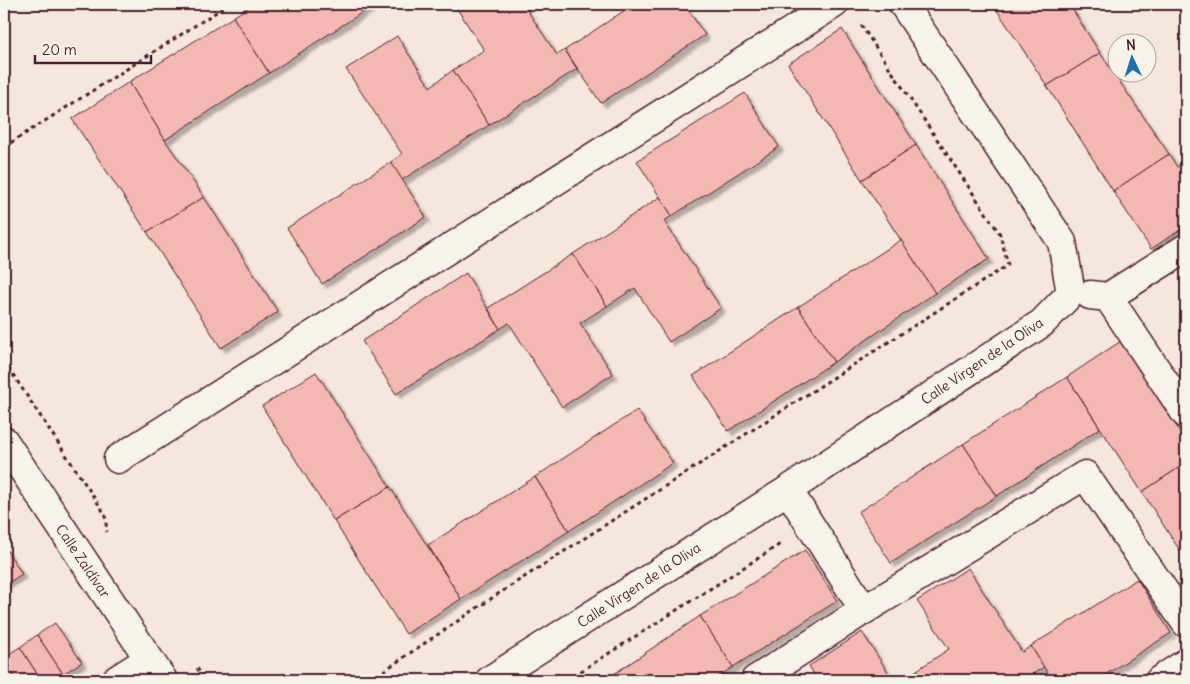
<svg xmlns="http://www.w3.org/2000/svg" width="1190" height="684" viewBox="0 0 1190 684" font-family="Delius,sans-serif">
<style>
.building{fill:#f4b8b3;stroke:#4a1f2b;filter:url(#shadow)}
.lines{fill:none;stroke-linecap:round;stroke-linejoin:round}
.street-casing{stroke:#4a1f2b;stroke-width:31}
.path{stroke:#4a1f2b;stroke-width:3;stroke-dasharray:4 4;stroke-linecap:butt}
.street{stroke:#f7f3e8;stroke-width:28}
.labels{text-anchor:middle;stroke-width:4.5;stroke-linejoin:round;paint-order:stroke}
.street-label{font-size:14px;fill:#4a1f2b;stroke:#f7f3e8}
</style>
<defs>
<filter id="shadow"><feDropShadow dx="4.5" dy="4.5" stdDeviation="1" flood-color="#0004"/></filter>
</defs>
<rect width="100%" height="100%" fill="#f6e7dd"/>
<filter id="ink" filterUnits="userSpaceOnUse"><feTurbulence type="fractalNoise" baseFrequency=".02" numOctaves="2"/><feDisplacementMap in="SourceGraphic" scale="10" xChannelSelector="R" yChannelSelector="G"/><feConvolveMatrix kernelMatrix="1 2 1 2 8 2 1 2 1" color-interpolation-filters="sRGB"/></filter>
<g filter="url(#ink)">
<g class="building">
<polygon points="253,4 375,4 269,73 233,17"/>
<polygon points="454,4 523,4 557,55 565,50 577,69 489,125 453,70 484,50"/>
<polygon points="634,4 684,4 705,35 601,103 565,50"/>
<polygon points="993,4 1069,4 1100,53 1047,86"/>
<polygon points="233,17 269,73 165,140 129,82"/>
<polygon points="842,29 916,145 862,180 788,64"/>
<polygon points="397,36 430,87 453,70 489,125 402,180 391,162 402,154 346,69"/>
<polygon points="1100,53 1169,154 1113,191 1047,86"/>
<polygon points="129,82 165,140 204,197 147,232 72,119"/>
<polygon points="745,93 779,147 672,216 637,161"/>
<polygon points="916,145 989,259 935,293 862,180"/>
<polygon points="1169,154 1177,167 1186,160 1186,226 1151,249 1113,191"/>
<polygon points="391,162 426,217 322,284 287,228"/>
<polygon points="204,197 278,312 221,348 147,232"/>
<polygon points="660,197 672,216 664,221 721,308 669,342 635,288 607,306 573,254"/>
<polygon points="901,240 935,293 834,362 798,307"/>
<polygon points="573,254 607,306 580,323 613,374 562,407 509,323 500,329 488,308"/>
<polygon points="466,273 500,329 396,394 362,341"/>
<polygon points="798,307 834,362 728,431 693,376"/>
<polygon points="1121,341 1186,441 1186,463 1142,492 1067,377"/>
<polygon points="316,372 390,487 334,521 262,406"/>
<polygon points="1067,377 1100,428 997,496 963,444"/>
<polygon points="637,410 673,463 569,531 535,477"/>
<polygon points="963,444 997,496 891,563 858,512"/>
<polygon points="1186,463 1186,560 1142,492"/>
<polygon points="535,477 569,531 461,599 428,545"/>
<polygon points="390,487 461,599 406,634 334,521"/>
<polygon points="4,546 22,574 5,585 4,582"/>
<polygon points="805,550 837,601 733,667 700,616"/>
<polygon points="968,568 1022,652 1031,646 1044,667 1023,680 923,680 917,670 949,649 917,601"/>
<polygon points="1137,579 1171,633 1097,680 1052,680 1031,646"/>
<polygon points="700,616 733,667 713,680 605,680"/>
<polygon points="55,623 82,662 63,674 37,635"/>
<polygon points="862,632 893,680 818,680 809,666"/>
<polygon points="37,635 63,674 54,680 41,680 20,647"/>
<polygon points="20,647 41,680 16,680 4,661 4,657"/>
<polygon points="4,661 16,680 4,680"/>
<polygon points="917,670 923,680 904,680"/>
</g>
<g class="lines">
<g class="street-casing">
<g id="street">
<polyline points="1090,295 1108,297 1186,248"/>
<polyline points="1108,297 1186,414"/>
<polyline points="4,441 163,680"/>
<polyline points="118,459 834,4"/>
<polyline points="788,490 864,610"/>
<polyline points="116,680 149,659"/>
<polyline points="490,680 788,490 1042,323 1071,293 1062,242 903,4"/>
<polyline points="755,680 864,610 1085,475 1186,623"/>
<polyline points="1160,680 1186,663"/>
</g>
</g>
<g class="path">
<polyline points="4,147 229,4"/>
<polyline points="4,361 105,514 107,532"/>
<polyline points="197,668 205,680"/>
<polyline points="370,680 495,596 1008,265 1000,234 861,25"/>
<polyline points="567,680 782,543"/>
</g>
<use href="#street" class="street"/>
</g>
</g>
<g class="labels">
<g class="street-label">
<text transform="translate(982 361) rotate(-34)" y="5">Calle Virgen de la Oliva</text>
<text transform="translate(83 561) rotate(56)" y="5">Calle Zaldívar</text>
<text transform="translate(639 585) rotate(-33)" y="5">Calle Virgen de la Oliva</text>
</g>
</g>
<rect width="1190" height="684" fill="none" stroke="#f7f3e8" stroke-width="20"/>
<rect x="10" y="10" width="1170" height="664" fill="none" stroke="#4a1f2b" stroke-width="2" filter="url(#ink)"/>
<g transform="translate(1132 58) rotate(356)"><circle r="24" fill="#f7f3e8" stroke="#b29e9c"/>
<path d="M0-4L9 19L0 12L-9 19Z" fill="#1f6fb2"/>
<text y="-8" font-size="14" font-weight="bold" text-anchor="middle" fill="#4a1f2b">N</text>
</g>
<path d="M35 55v8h116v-8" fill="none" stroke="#4a1f2b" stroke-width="2.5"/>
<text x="42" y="55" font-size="15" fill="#4a1f2b" stroke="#f7f3e8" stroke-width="4" paint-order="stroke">20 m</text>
</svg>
